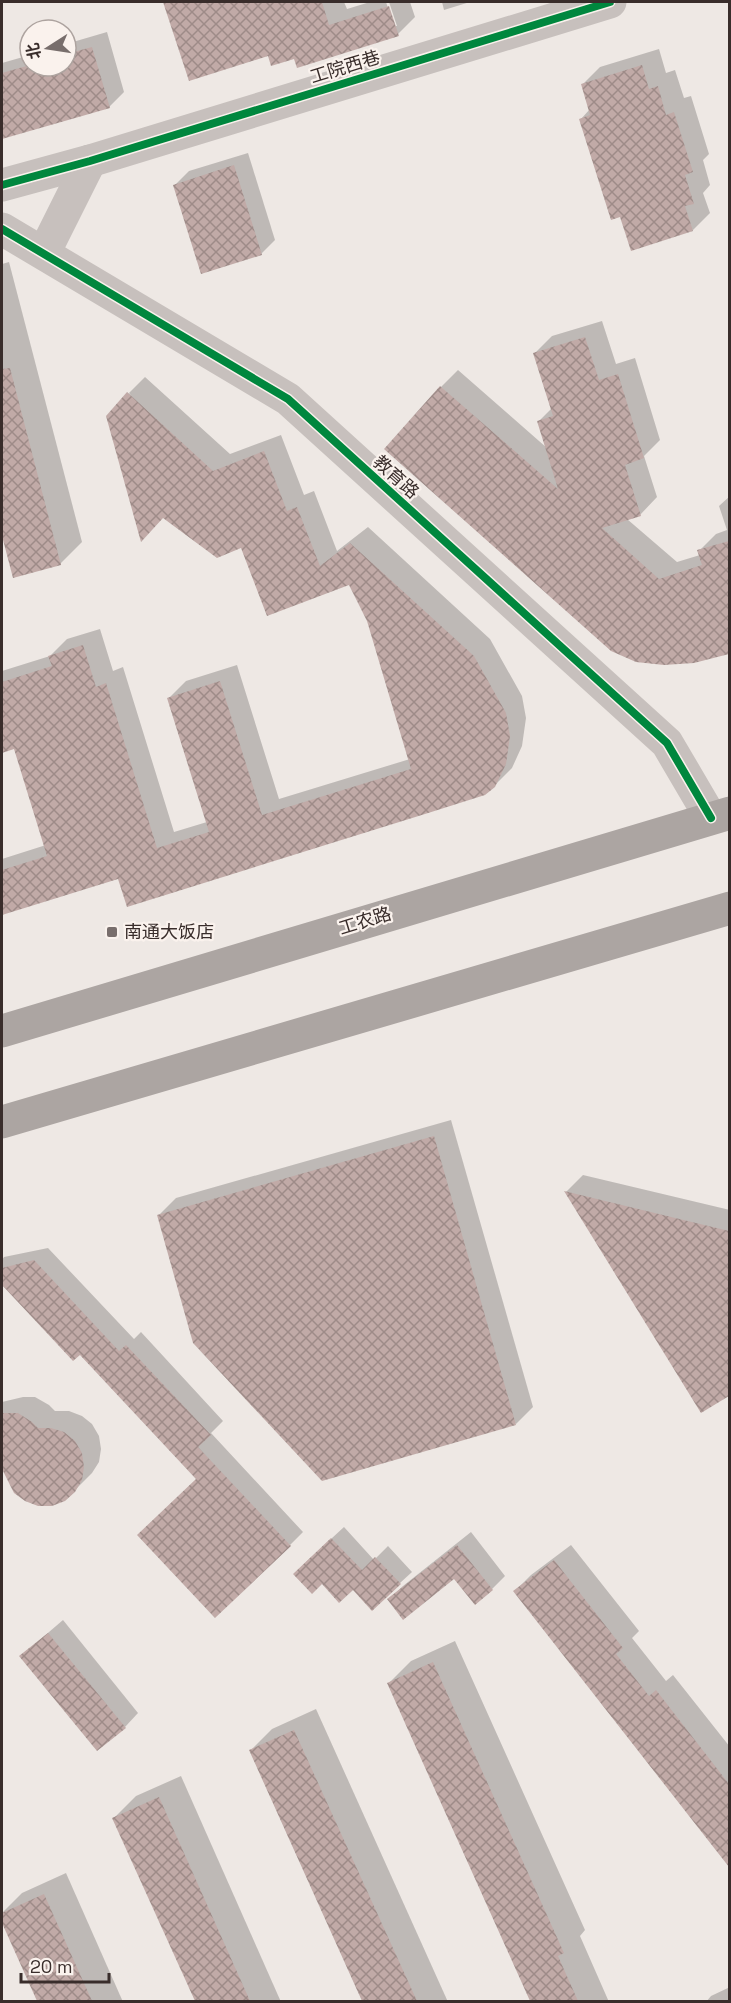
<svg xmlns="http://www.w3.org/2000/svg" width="731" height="2003" viewBox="0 0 731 2003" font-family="'Space Grotesk','Noto Sans SC',sans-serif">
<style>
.shadow{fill:#0003}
.building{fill:url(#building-cross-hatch)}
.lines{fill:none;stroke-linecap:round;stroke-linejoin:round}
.street{stroke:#c7c0bd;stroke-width:33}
.primary{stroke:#aca5a2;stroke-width:33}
.cycleway-casing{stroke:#faf2ed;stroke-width:11}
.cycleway{stroke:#00873e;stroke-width:8}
.poi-dot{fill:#786e6c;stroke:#faf2ed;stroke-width:2}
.labels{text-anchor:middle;stroke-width:4.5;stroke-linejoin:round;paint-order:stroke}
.street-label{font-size:18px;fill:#392d2b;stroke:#faf2ed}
.poi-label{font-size:18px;fill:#392d2b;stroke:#faf2ed;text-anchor:start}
</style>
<defs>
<pattern id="building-cross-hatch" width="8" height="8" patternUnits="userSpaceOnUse" patternTransform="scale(1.5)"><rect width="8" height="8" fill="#c1aaa7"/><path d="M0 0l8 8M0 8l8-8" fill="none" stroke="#9e8b88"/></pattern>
</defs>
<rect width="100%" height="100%" fill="#eee8e4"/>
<g class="shadow">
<polygon points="165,2 344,2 347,9 370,2 386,2 394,26 397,26 389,2 410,2 415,17 398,34 295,58 269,54 190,79"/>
<polygon points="442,2 470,2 444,10"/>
<polygon points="107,32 124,92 109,107 2,138 2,63 30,55 30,66 66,66 66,44"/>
<polygon points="659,49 666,73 675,70 684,98 691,96 709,154 703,160 710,185 703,193 710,213 693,230 621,215 581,119 590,109 582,85 600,67"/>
<polygon points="248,153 275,240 261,254 175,185 189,171"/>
<polygon points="9,262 82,542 60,564 14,576 2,530 2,264"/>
<polygon points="602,321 616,364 635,358 660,440 644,456 657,497 640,515 627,519 677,562 700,555 699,551 716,534 727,530 719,506 730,496 730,652 693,662 441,387 458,370 547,448 539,421 552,408 535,353 552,336"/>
<polygon points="145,377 230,454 281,435 304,495 314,491 337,551 368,527 490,639 522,696 526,718 522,746 512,768 494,786 119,878 2,914 2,859 46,845 15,747 2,751 2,671 50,656 67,639 100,629 113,671 123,667 174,832 207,822 169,698 186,681 237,665 279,799 410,759 369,621 350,583 242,546 129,393"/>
<polygon points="451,1120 533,1407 516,1424 158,1216 176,1198"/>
<polygon points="583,1175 730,1210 730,1394 701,1411 566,1192"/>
<polygon points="48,1248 134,1339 141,1332 223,1421 211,1433 303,1532 290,1545 198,1479 80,1353 73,1359 2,1282 2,1260 4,1257"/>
<polygon points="23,1397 35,1397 49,1405 55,1411 69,1411 82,1416 92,1424 99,1436 101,1449 99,1462 92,1473 74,1491 16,1492 2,1466 2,1402"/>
<polygon points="344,1527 374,1560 388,1546 412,1572 400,1583 353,1588 322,1582 306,1562"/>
<polygon points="471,1532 505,1576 492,1589 455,1577 389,1599 403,1586"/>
<polygon points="571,1545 639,1631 632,1638 666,1681 673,1675 730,1747 730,1864 515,1591 531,1575"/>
<polygon points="63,1620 138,1713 125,1727 21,1656"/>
<polygon points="455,1641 585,1930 580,1936 609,2002 530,2002 532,2000 389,1683 411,1661"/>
<polygon points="316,1709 448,2002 363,2002 250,1751 272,1729"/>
<polygon points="181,1776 281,2002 196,2002 114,1818 136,1796"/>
<polygon points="66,1873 123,2002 38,2002 2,1919 2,1913 22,1893"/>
<polygon points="730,1987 730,2002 706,2002 711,1996"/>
</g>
<g class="building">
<polygon points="163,2 322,2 329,25 389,6 399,36 297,68 294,59 271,66 268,56 189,81"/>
<polygon points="92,47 110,108 2,139 2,73 30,65 66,66 66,54"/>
<polygon points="642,65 649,89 658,86 666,115 674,112 693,172 685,175 694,204 685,206 693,231 631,251 620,217 611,220 579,119 590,115 581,84"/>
<polygon points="234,165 262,255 201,274 173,185"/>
<polygon points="585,337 599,380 618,374 644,458 625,465 641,516 602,528 659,579 702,565 697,550 729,541 729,654 694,663 664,665 636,662 611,651 384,449 440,386 558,489 537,421 553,416 533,353"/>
<polygon points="10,368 61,565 13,578 2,536 2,369"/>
<polygon points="127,392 213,471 264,451 287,511 297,507 320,566 350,543 474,656 506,713 510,736 506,764 495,787 485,795 425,814 127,907 118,879 2,915 2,870 47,856 14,749 2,753 2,682 52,666 48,656 83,645 96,687 106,683 157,848 209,832 167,698 220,681 262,815 411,769 367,621 349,585 267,616 241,548 217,558 163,518 141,542 106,416"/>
<polygon points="434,1136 516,1425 322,1481 193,1343 157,1215"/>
<polygon points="564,1191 729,1231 729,1396 701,1413"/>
<polygon points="34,1260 119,1351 126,1345 211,1435 198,1447 291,1546 215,1618 137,1535 196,1479 80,1355 73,1361 2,1285 2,1268"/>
<polygon points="2,1413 18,1413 32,1422 38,1428 51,1428 64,1432 75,1441 82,1453 84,1467 82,1480 75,1492 65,1501 52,1506 38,1506 25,1501 14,1493 2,1469"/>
<polygon points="331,1538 362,1570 375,1557 401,1584 372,1611 353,1590 339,1603 322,1584 312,1594 293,1574"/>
<polygon points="457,1545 493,1590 475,1605 454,1579 403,1620 387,1599"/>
<polygon points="554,1560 623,1648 616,1654 649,1696 656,1690 729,1784 729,1867 513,1591"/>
<polygon points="48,1633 126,1728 97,1751 19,1656"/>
<polygon points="433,1662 564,1953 558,1956 578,2001 530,2001 387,1683"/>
<polygon points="294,1730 417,2001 362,2001 249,1750"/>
<polygon points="159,1797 250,2001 195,2001 112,1818"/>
<polygon points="44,1894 92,2001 37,2001 2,1923 2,1913"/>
</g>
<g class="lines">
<g class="street">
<polyline points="2,185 90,161 610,2"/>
<polyline points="2,229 288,399 667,743 711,818"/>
<polyline points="44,253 90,161"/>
</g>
<g class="primary">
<polyline points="2,1031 730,813"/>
<polyline points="2,1122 730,908"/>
</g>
<g class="cycleway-casing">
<g id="cycleway">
<polyline points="2,185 90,161 610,2"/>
<polyline points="2,229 288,399 667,743 711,818"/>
</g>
</g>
<use href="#cycleway" class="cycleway"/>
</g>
<rect class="poi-dot" x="106" y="926" width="12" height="12" rx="3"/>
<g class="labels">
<g class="street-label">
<text transform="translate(345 67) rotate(-17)" y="6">工院西巷</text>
<text transform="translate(396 477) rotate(42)" y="6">教育路</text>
<text transform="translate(365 921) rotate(-17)" y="6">工农路</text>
</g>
<g class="poi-label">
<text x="124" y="938">南通大饭店</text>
</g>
</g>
<rect width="731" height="2003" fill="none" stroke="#392d2b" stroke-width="6"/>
<g transform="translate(48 48) rotate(258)"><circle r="28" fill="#faf2ed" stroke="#ada39f" stroke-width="1.5"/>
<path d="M0-4.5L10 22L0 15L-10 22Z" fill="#786e6c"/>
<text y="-9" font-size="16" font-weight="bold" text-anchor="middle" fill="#392d2b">北</text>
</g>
<path d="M21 1973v9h88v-9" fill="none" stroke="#392d2b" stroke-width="3"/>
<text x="30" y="1973" font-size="18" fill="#392d2b" stroke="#faf2ed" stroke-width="4.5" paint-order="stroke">20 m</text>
</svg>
